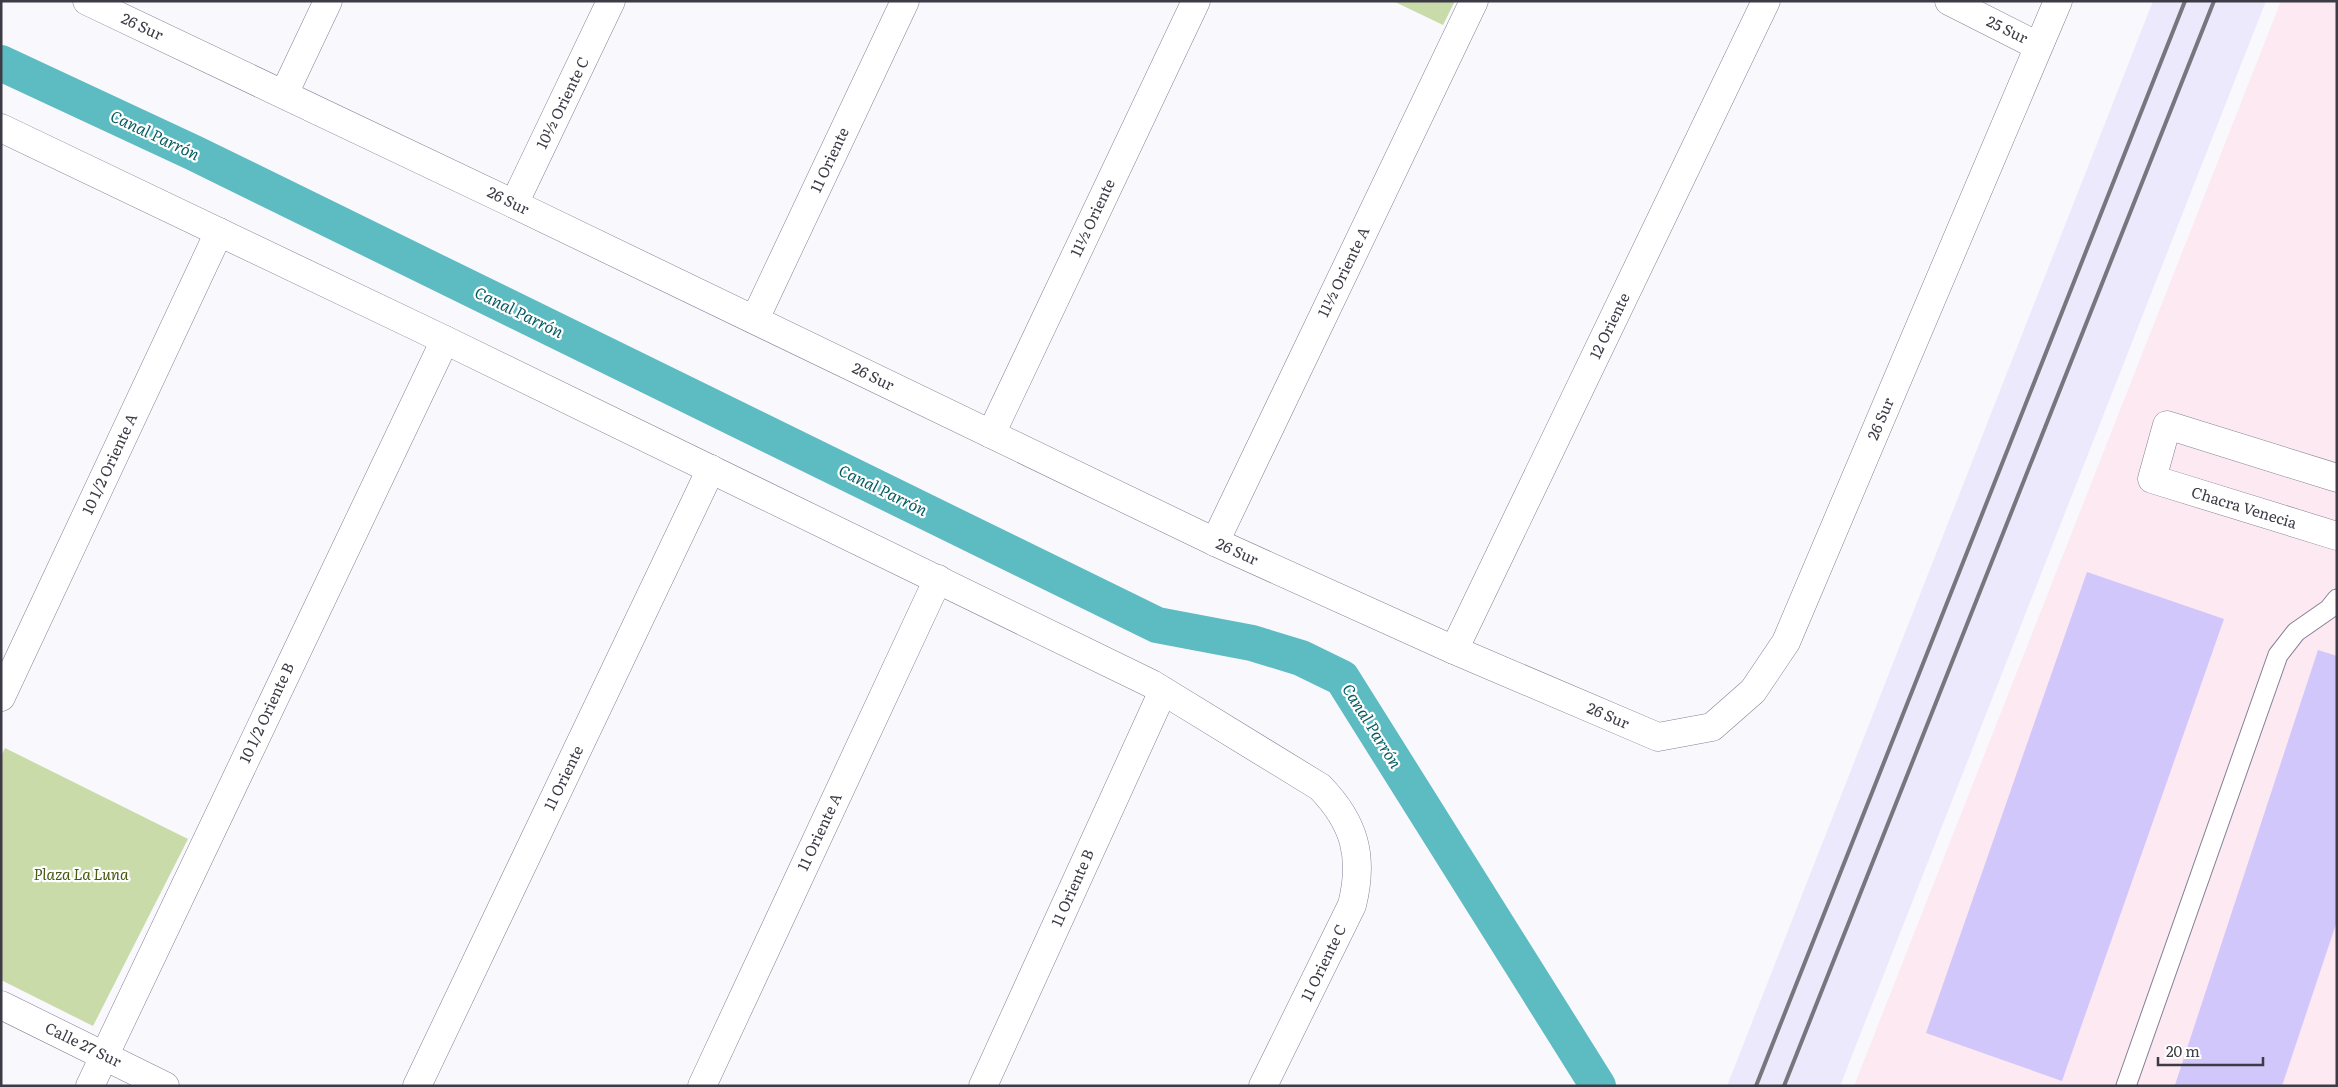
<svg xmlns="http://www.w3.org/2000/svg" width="2338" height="1087" viewBox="0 0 2338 1087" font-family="Literata,serif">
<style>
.built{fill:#ede9fd}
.industrial{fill:#fce9f1}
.green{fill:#cadbaa}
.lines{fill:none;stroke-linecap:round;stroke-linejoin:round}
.canal{stroke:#5dbcc2;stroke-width:36}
.building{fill:#d2c7fb}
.lane-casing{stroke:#848097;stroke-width:21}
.street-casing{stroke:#848097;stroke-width:29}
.lane{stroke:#fff;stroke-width:19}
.street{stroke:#fff;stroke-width:28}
.rail{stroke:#77757e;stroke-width:4}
.labels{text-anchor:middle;stroke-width:4.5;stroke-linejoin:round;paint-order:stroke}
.street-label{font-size:15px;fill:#3d3b45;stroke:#fff}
.park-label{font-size:15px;font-style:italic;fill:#465811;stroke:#fff}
.water-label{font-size:16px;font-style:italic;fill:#055c61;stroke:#fff}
</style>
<rect width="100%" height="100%" fill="#f9f8fd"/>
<polygon class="built" points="2153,1 2266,1 1840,1086 1727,1086"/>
<polygon class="industrial" points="2281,1 2337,1 2337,1086 1854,1086"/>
<g class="green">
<polygon points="1393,1 1455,1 1443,25"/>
<polygon points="5,748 188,839 93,1026 1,980 1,756"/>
</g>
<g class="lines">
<polyline class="canal" points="1,63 194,153 1157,625 1252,643 1301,658 1342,678 1598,1086"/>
</g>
<g class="building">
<polygon points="2087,572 2224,619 2062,1081 1926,1033"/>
<polygon points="2318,650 2337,656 2337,921 2282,1086 2178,1086 2175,1085"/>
</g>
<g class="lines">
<g class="lane-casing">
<polyline id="lane" points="2126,1086 2278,655 2296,632 2329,609 2337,599"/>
</g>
<g class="street-casing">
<g id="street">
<polyline points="87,1 514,204 1215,542 1454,650 1658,737 1712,727 1753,691 1786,642 2058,1"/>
<polyline points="1949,1 2038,46"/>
<polyline points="284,94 328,1"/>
<path d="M1,128L445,340L1152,684L1320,787C1355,823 1364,857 1352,905L1263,1086"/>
<polyline points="514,204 611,1"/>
<polyline points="755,319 905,1"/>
<polyline points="991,434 1196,1"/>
<polyline points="2337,478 2167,425 2152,479 2337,536"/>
<polyline points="1215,542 1474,1"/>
<polyline points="1454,650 1766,1"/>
<polyline points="1,697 219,232"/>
<polyline points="1,1005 165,1086"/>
<polyline points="90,1086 445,340"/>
<polyline points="417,1086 711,469"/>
<polyline points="702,1086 938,579"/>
<polyline points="983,1086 1163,691"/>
</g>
</g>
<use href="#lane" class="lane"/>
<use href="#street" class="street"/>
<g class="rail">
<polyline points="1756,1086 2185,1"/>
<polyline points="1784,1086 2214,1"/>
</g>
</g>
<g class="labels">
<g class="street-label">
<text transform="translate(142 27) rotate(25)" y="5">26 Sur</text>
<text transform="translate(2007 30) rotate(26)" y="5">25 Sur</text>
<text transform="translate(563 103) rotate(-64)" y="5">10½ Oriente C</text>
<text transform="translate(830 160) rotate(-65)" y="5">11 Oriente</text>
<text transform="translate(508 201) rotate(26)" y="5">26 Sur</text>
<text transform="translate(1093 218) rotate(-65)" y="5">11½ Oriente</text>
<text transform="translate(1344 272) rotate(-64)" y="5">11½ Oriente A</text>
<text transform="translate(1610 326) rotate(-64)" y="5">12 Oriente</text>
<text transform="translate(873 377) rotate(26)" y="5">26 Sur</text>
<text transform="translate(1881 419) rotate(-67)" y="5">26 Sur</text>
<text transform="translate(110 464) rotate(-65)" y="5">10 1/2 Oriente A</text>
<text transform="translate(2244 508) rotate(17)" y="5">Chacra Venecia</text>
<text transform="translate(1237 552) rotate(24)" y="5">26 Sur</text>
<text transform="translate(267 713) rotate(-65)" y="5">10 1/2 Oriente B</text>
<text transform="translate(1608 716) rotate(23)" y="5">26 Sur</text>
<text transform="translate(564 778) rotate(-64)" y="5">11 Oriente</text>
<text transform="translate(820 832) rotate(-65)" y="5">11 Oriente A</text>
<text transform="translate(1073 888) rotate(-66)" y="5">11 Oriente B</text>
<text transform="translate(1324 963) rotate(-64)" y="5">11 Oriente C</text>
<text transform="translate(83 1045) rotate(26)" y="5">Calle 27 Sur</text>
</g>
<g class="park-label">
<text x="81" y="880">Plaza La Luna</text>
</g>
<g class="water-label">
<text transform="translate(155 135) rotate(25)" y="6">Canal Parrón</text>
<text transform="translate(519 312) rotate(26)" y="6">Canal Parrón</text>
<text transform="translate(883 490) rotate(26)" y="6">Canal Parrón</text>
<text transform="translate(1372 726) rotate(58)" y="6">Canal Parrón</text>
</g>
</g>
<rect width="2338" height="1087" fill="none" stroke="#3d3b45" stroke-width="5"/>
<path d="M2158 1057v8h105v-8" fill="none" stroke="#3d3b45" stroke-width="2.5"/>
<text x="2166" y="1057" font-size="15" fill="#3d3b45" stroke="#ffffff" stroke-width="4" paint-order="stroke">20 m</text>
</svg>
